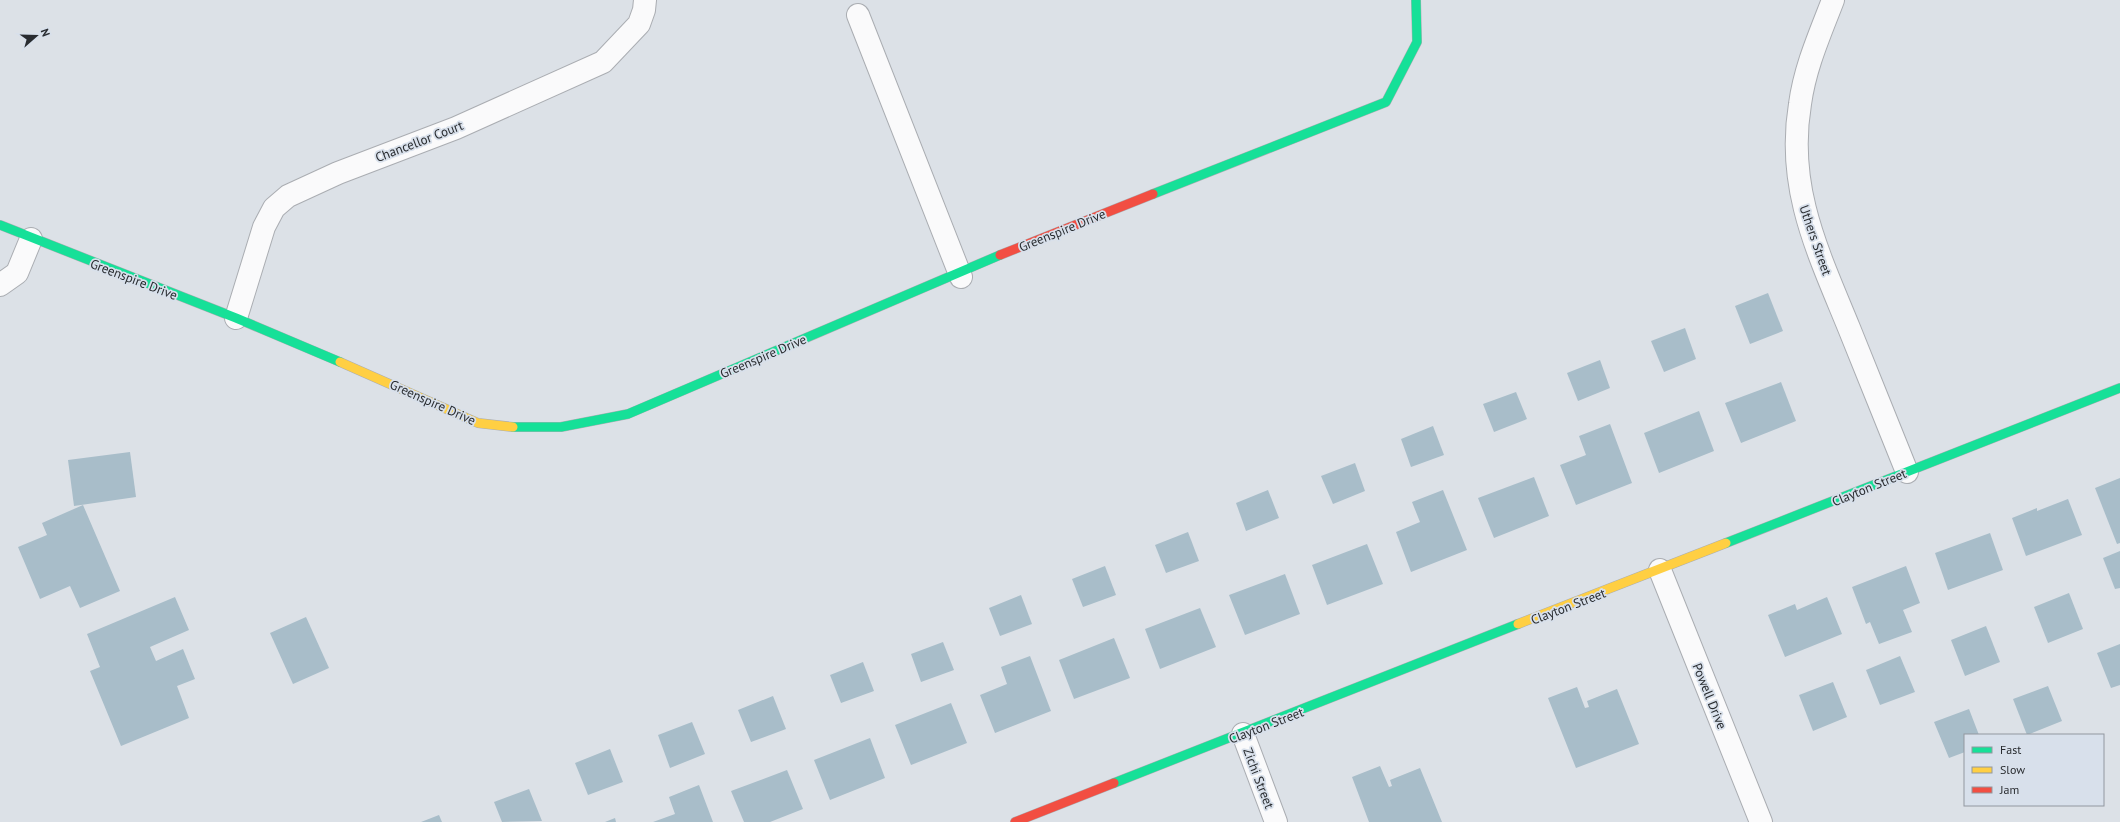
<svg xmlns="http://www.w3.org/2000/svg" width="2120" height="822" viewBox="0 0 2120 822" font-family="'PT Sans',sans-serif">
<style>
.building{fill:#a8bdc9}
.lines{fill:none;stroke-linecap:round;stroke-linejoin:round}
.street-casing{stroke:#aaadb2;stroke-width:24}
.fast-casing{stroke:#aaadb2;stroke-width:10}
.slow-casing{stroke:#aaadb2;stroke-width:10}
.jam-casing{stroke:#aaadb2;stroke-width:10}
.street{stroke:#fafafb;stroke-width:22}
.fast{stroke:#16e098;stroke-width:9}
.slow{stroke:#ffcf43;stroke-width:9}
.jam{stroke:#f24e42;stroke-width:9}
.labels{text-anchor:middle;stroke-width:3.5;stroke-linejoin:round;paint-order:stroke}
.street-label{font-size:13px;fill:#292c30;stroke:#d8e0eb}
</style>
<rect width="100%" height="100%" fill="#dce1e7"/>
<g class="building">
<polygon points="1768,293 1783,331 1750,344 1735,306"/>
<polygon points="1685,328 1696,359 1664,372 1651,341"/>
<polygon points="1600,360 1610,388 1578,401 1567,373"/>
<polygon points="1781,382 1796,421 1741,443 1725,403"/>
<polygon points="1516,392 1527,419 1494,432 1483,404"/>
<polygon points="1699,411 1714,451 1659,473 1644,433"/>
<polygon points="1610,424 1632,483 1576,505 1560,465 1586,455 1579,436"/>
<polygon points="1433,426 1444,455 1411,467 1401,439"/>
<polygon points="130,452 136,497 74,506 68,460"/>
<polygon points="1355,463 1365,491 1333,504 1321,476"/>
<polygon points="1534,477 1549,516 1494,538 1478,498"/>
<polygon points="2120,478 2120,543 2117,544 2095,488"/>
<polygon points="1268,490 1279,518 1246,531 1236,503"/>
<polygon points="1443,490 1467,550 1411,572 1396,532 1420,522 1412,502"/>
<polygon points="2068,499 2082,535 2026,556 2012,518 2037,508 2037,511"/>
<polygon points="83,505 120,591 80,608 70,586 40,599 18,547 47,535 42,523"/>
<polygon points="1188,532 1199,561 1166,573 1155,545"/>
<polygon points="1990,533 2003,570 1948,590 1935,553"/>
<polygon points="1367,544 1383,584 1327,605 1312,565"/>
<polygon points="2120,551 2120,588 2115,589 2103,558"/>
<polygon points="1105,566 1116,595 1083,607 1072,579"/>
<polygon points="1906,566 1920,603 1903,610 1912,632 1879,644 1870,622 1866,624 1852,587"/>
<polygon points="1285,574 1300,614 1245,635 1229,595"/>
<polygon points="2069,593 2083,629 2048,643 2034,607"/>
<polygon points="1021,595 1032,624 1000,636 989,608"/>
<polygon points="175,597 189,630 150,647 156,661 183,649 195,679 177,686 189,718 121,746 90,671 100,667 87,634"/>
<polygon points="1827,597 1842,634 1785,657 1768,615 1795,604 1797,610"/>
<polygon points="1200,608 1216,647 1160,669 1145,629"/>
<polygon points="306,617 329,668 293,684 270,633"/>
<polygon points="1986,626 2000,662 1965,676 1951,640"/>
<polygon points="1114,638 1130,678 1074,699 1059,660"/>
<polygon points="943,642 954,670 921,682 911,654"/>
<polygon points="2120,644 2120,685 2111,688 2097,653"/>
<polygon points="1030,656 1051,711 995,733 980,695 1007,684 1001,667"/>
<polygon points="1900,656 1915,692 1880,705 1866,670"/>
<polygon points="863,662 874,691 841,703 830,675"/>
<polygon points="1833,682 1847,717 1813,731 1799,695"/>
<polygon points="2048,686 2062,721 2027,735 2013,699"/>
<polygon points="1577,687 1585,708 1589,707 1587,701 1617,689 1639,744 1576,768 1548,698"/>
<polygon points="773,696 786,729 751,742 738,710"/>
<polygon points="951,703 967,743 911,765 895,725"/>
<polygon points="1969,709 1979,735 1965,735 1965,752 1949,758 1934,722"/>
<polygon points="692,722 705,754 670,768 658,735"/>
<polygon points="870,738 885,778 830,800 814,760"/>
<polygon points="610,749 623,782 588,795 575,763"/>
<polygon points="1380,766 1389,787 1392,786 1390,780 1420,768 1442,822 1369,822 1352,777"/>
<polygon points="787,770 803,809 770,822 744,822 731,791"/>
<polygon points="699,785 713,822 653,822 675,814 669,797"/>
<polygon points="529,789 542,821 502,822 494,802"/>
<polygon points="439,815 442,822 421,822"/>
<polygon points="615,818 616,822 605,822"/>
</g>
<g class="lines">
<g class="street-casing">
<g id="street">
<path d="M1833,0C1820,34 1805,67 1800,104C1786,188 1818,252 1849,328C1868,376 1888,424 1907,472"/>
<polyline points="858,15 961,277"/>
<polyline points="0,285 17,273 31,239"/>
<polyline points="236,318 264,227 274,208 288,196 338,173 456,128 603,62 639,24 644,10 645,0"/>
<polyline points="1660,570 1761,822"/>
<polyline points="1243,734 1276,822"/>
</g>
</g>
<g class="fast-casing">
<g id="fast">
<polyline points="1153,194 1386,102 1417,42 1416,0"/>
<polyline points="0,225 236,318 340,362"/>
<polyline points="513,427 561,427 628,414 1000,255"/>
<polyline points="1726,543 2120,388"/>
<polyline points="1114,783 1518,624"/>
</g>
</g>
<g class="slow-casing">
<g id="slow">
<polyline points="340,362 478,423 513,427"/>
<polyline points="1518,624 1726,543"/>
</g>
</g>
<g class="jam-casing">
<g id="jam">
<polyline points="1000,255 1153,194"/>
<polyline points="1015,822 1114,783"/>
</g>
</g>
<use href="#street" class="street"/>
<use href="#fast" class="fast"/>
<use href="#slow" class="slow"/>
<use href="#jam" class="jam"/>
</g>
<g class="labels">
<g class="street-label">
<text transform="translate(419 141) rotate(-21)" y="5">Chancellor Court</text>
<text transform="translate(1062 230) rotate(-22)" y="5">Greenspire Drive</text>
<text transform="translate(1816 240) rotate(71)" y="5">Uthers Street</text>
<text transform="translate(134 279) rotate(21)" y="5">Greenspire Drive</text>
<text transform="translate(763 356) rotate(-23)" y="5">Greenspire Drive</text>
<text transform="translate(433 402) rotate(24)" y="5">Greenspire Drive</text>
<text transform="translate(1869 487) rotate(-22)" y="5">Clayton Street</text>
<text transform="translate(1568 606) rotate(-21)" y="5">Clayton Street</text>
<text transform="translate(1710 696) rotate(68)" y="5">Powell Drive</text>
<text transform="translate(1266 725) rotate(-21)" y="5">Clayton Street</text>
<text transform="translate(1259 778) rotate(69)" y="5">Zichi Street</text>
</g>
</g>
<rect x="1964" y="734" width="140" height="72" fill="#d8e0eb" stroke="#9298a0"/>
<rect x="1972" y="747" width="20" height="6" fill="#16e098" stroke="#9298a0"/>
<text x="2000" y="754" font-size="12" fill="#292c30">Fast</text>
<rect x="1972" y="767" width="20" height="6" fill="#ffcf43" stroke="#9298a0"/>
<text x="2000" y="774" font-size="12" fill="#292c30">Slow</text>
<rect x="1972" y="787" width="20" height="6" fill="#f24e42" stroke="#9298a0"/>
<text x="2000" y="794" font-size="12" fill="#292c30">Jam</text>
<g transform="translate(36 36) rotate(70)" stroke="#d8e0eb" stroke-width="3" paint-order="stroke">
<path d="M0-3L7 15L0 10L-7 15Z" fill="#292c30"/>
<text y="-6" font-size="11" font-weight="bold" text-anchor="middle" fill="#292c30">N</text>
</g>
</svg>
